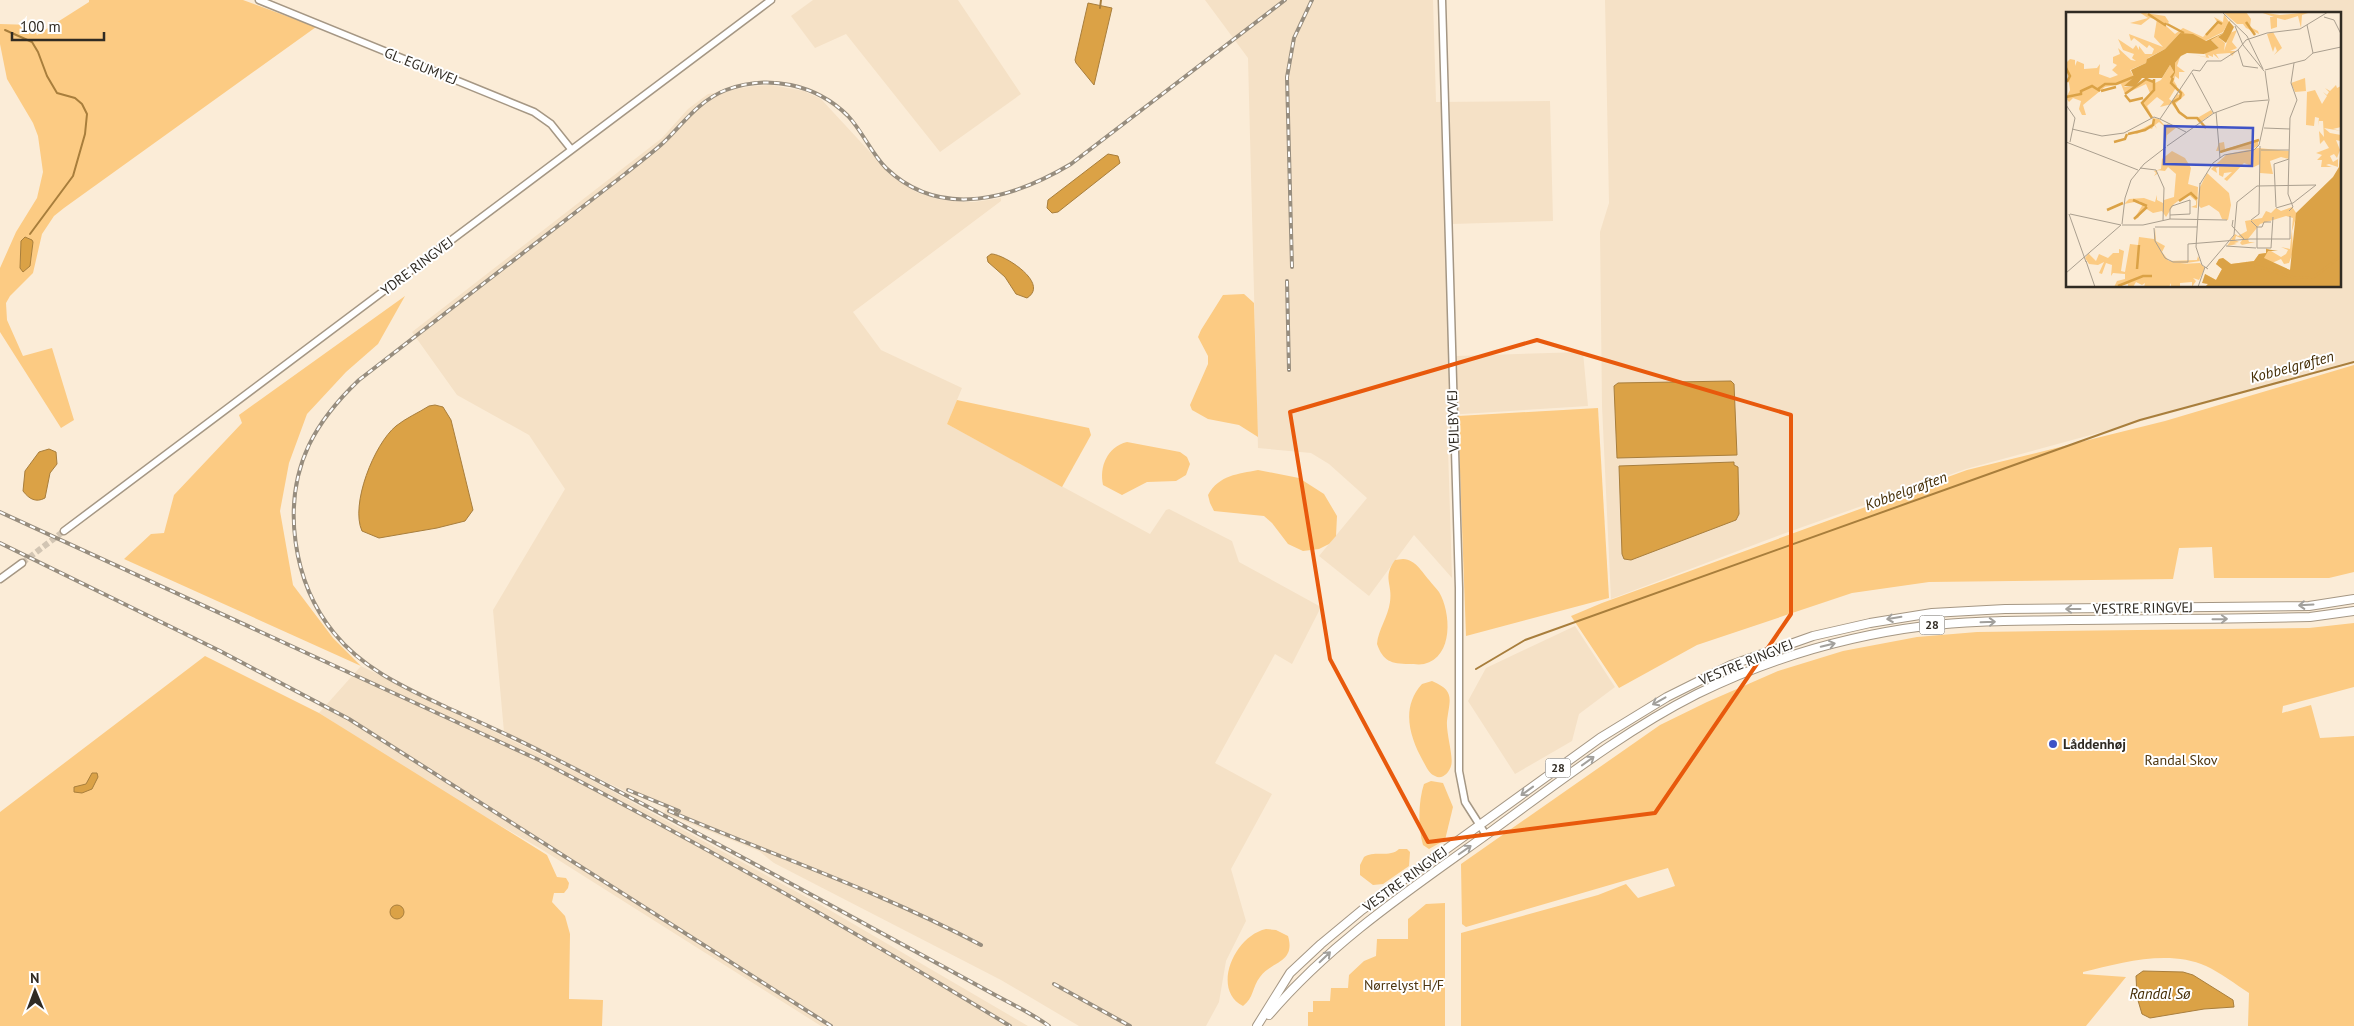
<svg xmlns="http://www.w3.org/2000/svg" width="2354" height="1026" viewBox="0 0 2354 1026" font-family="'PT Sans',sans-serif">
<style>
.built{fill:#f5e1c6;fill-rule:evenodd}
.green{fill:#fccb83;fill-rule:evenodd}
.water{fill:#dba246;stroke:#a87e3c}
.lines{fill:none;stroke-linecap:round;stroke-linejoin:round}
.stream{stroke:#a87e3c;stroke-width:2}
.tertiary-tunnel{stroke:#d2c5b3;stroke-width:6;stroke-dasharray:6 3;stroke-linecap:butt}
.tertiary-casing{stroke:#a59784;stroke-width:9}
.primary-casing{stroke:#a59784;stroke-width:10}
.tertiary{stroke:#fff;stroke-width:6}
.primary{stroke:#fff;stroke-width:8}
.rail-casing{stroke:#978d7e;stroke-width:4}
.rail{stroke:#fff;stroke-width:2;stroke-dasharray:5.5;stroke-linecap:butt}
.oneway{stroke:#a2a09c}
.marked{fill:none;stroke:#e8590c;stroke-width:4;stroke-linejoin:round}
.poi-dot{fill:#3f53c6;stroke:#fff;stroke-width:2}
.labels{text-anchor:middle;stroke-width:4;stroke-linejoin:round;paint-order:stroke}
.shield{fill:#fff;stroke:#6e6b65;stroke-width:1}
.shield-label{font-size:12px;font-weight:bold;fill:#302b23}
.street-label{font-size:14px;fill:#302b23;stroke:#fff}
.poi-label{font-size:14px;font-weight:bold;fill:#302b23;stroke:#fff;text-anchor:start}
.park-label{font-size:14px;fill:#4d350f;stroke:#fff}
.water-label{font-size:15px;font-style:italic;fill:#452e06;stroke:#fff}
.inset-river{fill:none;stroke:#dba246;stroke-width:2.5}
.inset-road{fill:none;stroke:#aa9f8f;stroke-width:1}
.view{fill:#3f53c6;fill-opacity:0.15;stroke:#3f53c6;stroke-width:2.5}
.inset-edge{fill:none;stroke:#302b23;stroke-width:2.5}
</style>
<rect width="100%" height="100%" fill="#fbecd7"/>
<g class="built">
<polygon points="813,0 958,0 1021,94 940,152 846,34 815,48 791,16"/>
<polygon points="1205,0 1433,0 1436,102 1550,101 1553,221 1452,224 1456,356 1583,352 1588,406 1447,415 1452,578 1414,535 1369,596 1319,556 1367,498 1329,464 1311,453 1258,448 1248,58"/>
<path d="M1605,0H2354V363L1966,469L1780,535L1611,599L1602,406L1600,232L1609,203ZM2068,14H2340V286H2068Z"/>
<polygon points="771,85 804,91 821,99 894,178 916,192 937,199 953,201 974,202 1001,198 1001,201 853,312 881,350 962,388 947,424 1150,534 1166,510 1169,509 1232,541 1239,562 1321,607 1292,664 1275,654 1215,763 1272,794 1231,869 1246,921 1226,961 1219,1002 1206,1026 1079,1026 1001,980 774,863 759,851 664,813 666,807 627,792 504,732 493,610 565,489 529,435 457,395 412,332 662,138 688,109 708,94 754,86"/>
<polygon points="1575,626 1615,687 1579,714 1572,741 1515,774 1468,701 1486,668"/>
<polygon points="361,666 584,776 821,905 1028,1026 821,1026 541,849 454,799 319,713"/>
</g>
<g class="green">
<path d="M89,0H243L316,27L64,208L54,216L42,234L33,273L10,296L6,303L7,320L23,356L52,348L74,420L61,428L0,332V268L16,232L37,198L43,172L38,136L33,123L7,79L0,44V24L32,25L37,35L89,2ZM21,241L33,242L31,260L20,268Z"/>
<polygon points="1244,294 1254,303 1258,437 1239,425 1208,419 1192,410 1190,405 1208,364 1208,356 1198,337 1201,330 1223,295"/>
<polygon points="405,296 378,344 346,372 307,414 289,463 280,511 293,585 333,638 361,666 124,559 151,534 164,533 174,495 242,423 239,415"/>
<polygon points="2354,365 2354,572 2329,578 2214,578 2212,547 2179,548 2173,579 1929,582 1852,593 1697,645 1619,688 1571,616 1602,603 1967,470 2165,421"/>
<polygon points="957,400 1089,428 1091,435 1062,487 947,424"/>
<polygon points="1598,408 1609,598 1466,636 1458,416"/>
<path d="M1127,442L1180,452L1187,457L1190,464L1186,475L1176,481L1147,482L1122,495L1103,485C1099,467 1107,447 1127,442Z"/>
<path d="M1258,470L1299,478L1324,494L1337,516L1336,536L1329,544L1319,549L1303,551L1288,544L1272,523L1264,516L1214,511L1210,503L1208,495C1219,475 1238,474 1258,470Z"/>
<path d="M1403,559C1416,560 1421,571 1429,580C1432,584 1436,588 1439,592C1451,612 1454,657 1424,664C1419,665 1413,664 1409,664C1391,664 1383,661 1377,644C1378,630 1388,617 1390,602C1393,584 1382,578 1395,560Z"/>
<path d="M2354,623V687L2283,706L2282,713L2311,705L2320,738L2354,736V1026H2248L2249,993C2235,984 2221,973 2206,966C2168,949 2121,963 2083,972V974L2126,977L2086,1026H1461V933L1598,895L1626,884L1638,898L1675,886L1668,868L1466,927L1462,924L1461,864L1660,725L1707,702L1778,671L1843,651L1917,637L1977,632L2309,628Z"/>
<polygon points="205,656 319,713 547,855 557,877 566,878 569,883 568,888 564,893 554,893 552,902 565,916 570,934 569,999 603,1000 602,1026 0,1026 0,812"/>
<path d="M1432,681C1455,691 1450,698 1447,721C1446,734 1454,757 1451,766C1449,773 1442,780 1435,776C1429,774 1426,766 1423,761C1409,736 1401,707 1422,684Z"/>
<path d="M1431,781L1443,783L1453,807L1445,840L1429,849L1423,845C1418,828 1418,802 1424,784Z"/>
<path d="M1399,849H1407L1410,852L1409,866L1383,884L1373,885L1360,875V865L1364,857C1374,850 1390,858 1399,849Z"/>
<polygon points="1445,903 1445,1026 1308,1026 1308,1012 1313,1012 1313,1001 1330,1001 1331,988 1348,988 1349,975 1364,961 1376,956 1377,939 1408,939 1408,919 1426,904"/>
<path d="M1266,929L1276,930L1288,936C1296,963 1271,961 1260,977C1252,987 1254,998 1243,1006C1211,990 1234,936 1266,929Z"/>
</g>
<g class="water">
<polygon points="1088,3 1112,8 1094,85 1076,63 1075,60"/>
<polygon points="1108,154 1118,156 1120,163 1058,212 1052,213 1047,208 1048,200"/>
<polygon points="25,237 32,240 33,242 30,266 23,272 20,268 21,241"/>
<path d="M991,254C1002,253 1051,283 1027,298L1016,294L1005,277L988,262L987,257Z"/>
<polygon points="1731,381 1734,384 1737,455 1617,458 1614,386 1618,383"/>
<path d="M435,405L443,407L451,420L473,510L465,521L437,528L379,538L362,531C350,505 374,444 396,426C406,418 418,413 429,406Z"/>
<path d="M49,449L56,452L57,464L50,473L45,498C36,503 29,499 23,491L25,471L39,452Z"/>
<polygon points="1734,462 1734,465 1738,467 1739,514 1736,520 1631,560 1624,559 1622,554 1619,466"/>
<polygon points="92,773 97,773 98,777 92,789 82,793 74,792 74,787 86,784"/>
<circle cx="397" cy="912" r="7"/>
<polygon points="2143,971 2183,972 2193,975 2233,1000 2234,1007 2204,1009 2150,1018 2142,1014 2137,997 2136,976"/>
</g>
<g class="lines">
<g class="stream">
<polyline points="1100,8 1101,0"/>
<polyline points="5,30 32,42 38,52 47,76 57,93 75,98 82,104 87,114 85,134 73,176 30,234"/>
<polyline points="1476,669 1525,640 2140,420 2354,362"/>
</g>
<polyline class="tertiary-tunnel" points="22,563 64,531"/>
<g class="tertiary-casing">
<g id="tertiary">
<polyline points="259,0 534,112 551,124 571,149"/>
<polyline points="1442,0 1459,588 1459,771 1465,802 1486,835"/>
<polyline points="64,531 771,0"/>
<polyline points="0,579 22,563"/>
</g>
</g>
<g class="primary-casing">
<g id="primary">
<path d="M1269,1015C1333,940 1414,887 1493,830C1559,782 1624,731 1697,694C1768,659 1846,636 1925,626C1973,620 2022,621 2071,620C2150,619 2230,619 2310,617L2354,611"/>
<polyline points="1257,1026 1290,973 1321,944 1362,910 1600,738 1667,697 1731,665 1813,636 1870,623 1932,613 2005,609 2309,606 2354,599"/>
</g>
</g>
<use href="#tertiary" class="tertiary"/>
<use href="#primary" class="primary"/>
<g class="rail-casing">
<g id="rail">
<polyline points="1292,267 1287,77 1294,38 1312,0"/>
<polyline points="1287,281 1289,370"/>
<path d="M0,512L539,760C699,843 856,932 1010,1026"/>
<polyline points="0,543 220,651 349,719 831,1026"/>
<polyline points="628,790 679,811"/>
<path d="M669,811C773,855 881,892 981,945"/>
<polyline points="1054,984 1130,1026"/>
<path d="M1049,1026C1030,1012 1007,1002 986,990C946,968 906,946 865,924C760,867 655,809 548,755C515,738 482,723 448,708C406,688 364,670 334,633C293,583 281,504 309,445C321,420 339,399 359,380L625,174C637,164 651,154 663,143C683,124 698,101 726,90C768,74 816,84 848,116C863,132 871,153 886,168C941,221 1014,198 1071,164L1285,0"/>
</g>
</g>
<use href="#rail" class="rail"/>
</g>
<defs><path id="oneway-shaft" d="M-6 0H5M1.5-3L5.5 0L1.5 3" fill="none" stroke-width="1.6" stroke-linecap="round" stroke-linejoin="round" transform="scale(1.25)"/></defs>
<g class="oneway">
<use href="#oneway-shaft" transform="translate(2306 605) rotate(177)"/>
<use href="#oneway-shaft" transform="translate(2073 609) rotate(180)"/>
<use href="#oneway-shaft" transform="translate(1894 618) rotate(171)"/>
<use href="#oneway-shaft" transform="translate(2220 619) rotate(-1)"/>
<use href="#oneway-shaft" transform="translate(1988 622) rotate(-2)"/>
<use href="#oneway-shaft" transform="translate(1828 645) rotate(-14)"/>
<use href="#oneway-shaft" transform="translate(1659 701) rotate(151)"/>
<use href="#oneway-shaft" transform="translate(1588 761) rotate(-36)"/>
<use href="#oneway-shaft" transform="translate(1527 791) rotate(144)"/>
<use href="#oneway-shaft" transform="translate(1465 850) rotate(-35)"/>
<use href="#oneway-shaft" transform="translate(1325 957) rotate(-44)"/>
</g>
<path class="marked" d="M1537,340L1791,415V614L1655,813L1428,842L1330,659L1290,412Z"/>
<circle class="poi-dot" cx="2053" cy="744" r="5"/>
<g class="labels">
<g class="shield">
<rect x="1919.5" y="615.5" width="25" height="19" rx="4"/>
<rect x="1545.5" y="758.5" width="25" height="19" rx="4"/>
</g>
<g class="shield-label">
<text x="1932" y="629">28</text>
<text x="1558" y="772">28</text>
</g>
<g class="street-label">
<text transform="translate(421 66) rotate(22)" y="5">GL. EGUMVEJ</text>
<text transform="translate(417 266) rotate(-37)" y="5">YDRE RINGVEJ</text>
<text transform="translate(1453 421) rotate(-92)" y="5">VEJLBYVEJ</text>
<text transform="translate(2143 608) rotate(-1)" y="5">VESTRE RINGVEJ</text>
<text transform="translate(1746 662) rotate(-22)" y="5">VESTRE RINGVEJ</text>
<text transform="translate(1405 879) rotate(-36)" y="5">VESTRE RINGVEJ</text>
</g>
<g class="poi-label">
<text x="2063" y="749">Låddenhøj</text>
</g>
<g class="park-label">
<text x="2181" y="765">Randal Skov</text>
<text x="1404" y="990">Nørrelyst H/F</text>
</g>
<g class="water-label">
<text transform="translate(2292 367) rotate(-15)" y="5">Kobbelgrøften</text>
<text transform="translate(1906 491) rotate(-20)" y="5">Kobbelgrøften</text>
<text x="2160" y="999">Randal Sø</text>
</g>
</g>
<g transform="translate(2066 12)">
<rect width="275" height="275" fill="#fbecd7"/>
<path d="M73,0L99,4L103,10L99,13L109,22L117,16L137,25L151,10L148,5L157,10L158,2L163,10L164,8L168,11L164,9L158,21L157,22L152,25L159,31L158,39L164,21L171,18L166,30L171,36L164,39H170L166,44L164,41L150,42L153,47L147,42V45L142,43L143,46L129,43L140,45L139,41L153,36L145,28L157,22L161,13L157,20L139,29L114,21L99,37L82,46L80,51L64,58L68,65L58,75H69L81,66L89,71L95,68L104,53L108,60L106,67L109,61V51L114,45L111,54L119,60H113V67L109,64L108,69L111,74L103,87L106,89L111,81L114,84V77L117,80L119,83L109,92L114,102L121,106L133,105L145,98L147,101L133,111L131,107H121L113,102L106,92L94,95L98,90L91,85L81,94L87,106L93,107L100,115L101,112L111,115L101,123V130L99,115L93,110L89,113L91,117L88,113L86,117L83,116L71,122L68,121L89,110L76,91L84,81L80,72L59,82L55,72L39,75L17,93L20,103H16L13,97L15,89L7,86L3,90L0,86L4,78L0,51L4,47L9,48V54L11,49L18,52V57L31,56L34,52L33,62L44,66L52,63L46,58L51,53L47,51V45L54,42L52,36L65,48L70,49L66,46L68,42L57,38L52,27L67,37L70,33L73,38V34L79,42H86L88,37L83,33L81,36L68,26L65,29L63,22L97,35L88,25L91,7L84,6L75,13L64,11L82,6ZM157,0H180L185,7L184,15L192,19L193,22L180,16L177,12H171ZM194,0L214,3L245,0L236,3L235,16L232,4L219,8L211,6V15L205,17L204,5H208ZM207,20L216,36L208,43L211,39L209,34L207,40L201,22ZM239,66L240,79L229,80L225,71ZM270,73L271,76L275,74V115L267,117L275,119L258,116L264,121L275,123L274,129L270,128L274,138L271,146L268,142L264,144L267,150L272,147V155L263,152L260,153L266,155H255L256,148H251L256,143L250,141L263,136L258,128L254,132L253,119L258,125L257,109H253L252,114L253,106L249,105L248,114L240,113L241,80L249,78L256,92L261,84L257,80L261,83L263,80L259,76L264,79ZM192,128V134L186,137L150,139L153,131L158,130L159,137ZM192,136L223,139V147L215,145L204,149L207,162L194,161V152L188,155L178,151L161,169L158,167L166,160L158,161L157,165L153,163V155L150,156L151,161L145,157L161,142ZM106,139L119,146L125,156L122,172L132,175L131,196L125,195L130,193V189L122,182L108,192L100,205L96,199L87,201L79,196L72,206L68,207L76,194L74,189L58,192L63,187L78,186L89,190L91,183V188L97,191L98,188L108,185L110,162L102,155L99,159L91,158V162L88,164L90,161L88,159L95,157L96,147ZM141,161L163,181L165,193L162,208L156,207L153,200L143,193L135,196L132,193L133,177ZM226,195L231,202L226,219L227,240L223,251L218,252L215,247L206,251L224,258L216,275H139L142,272L138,271L139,262L150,268L156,257L150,252L153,247L157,246L165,252L188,249L193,242L200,241V236L215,245L220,242L222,238L215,235L224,237L227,206L220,204L194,212L182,227L183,230H189L176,233L174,231L177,227L170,224L169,228L173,230L168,231L171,232L161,234L169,222L172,224L181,219L179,209L196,206L200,199L205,201L210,196L215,199ZM89,216L90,229L99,234L96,240L103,249L131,248L132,244L134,249L114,252L134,251L139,256L133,268L127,266L130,269L126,275V270L114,271V275H105V271L103,275H78L79,271L76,273L70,270L67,275H62V272L48,275L51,269L59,267V262L47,261L45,264L46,253L40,251L36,262L33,261L38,250L32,253L23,252L19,246L26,237L23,242L30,249L33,242L42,246L47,241H53V237L58,239L55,259L59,260L64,232L72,233L73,225L88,227Z" fill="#fccb83"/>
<path d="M163,9L168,15L160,31L152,25L158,21L145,28L153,36L138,42L121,41L115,44L109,51V61L106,67L104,65L108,60L104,53L96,66H76L69,75L58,74L68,65L65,58L80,51L81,47L99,37L114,21L127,22L140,29L157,21ZM275,131V275H139L142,272L136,271L139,262L150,268L156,257L150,252L153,247L157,246L165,252L188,249L193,242L200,241V237L212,239H202L198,246L224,258L230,201L267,165L273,155Z" fill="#dba246"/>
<path class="inset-river" d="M82,2L99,13L100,11M180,10L189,23M101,12L118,21M140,23L152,10L156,12M0,56L4,64L1,70M107,66L105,71L115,81L114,86L107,90L113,100L121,106H131L140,116M32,77L39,72H50L70,64M35,79L50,75M59,82L80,67L88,70V74M59,83L64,89L77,86M0,85L15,82V79L26,74L34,79M86,106L76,91L88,78V67M62,122L79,118L87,113L88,107M48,130L59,127L61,122M154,140L193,128M67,188L81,194M113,189L125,181L131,187M41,198L57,191M68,207L81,195M180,251L229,266L248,265L275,244M71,257L73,233M52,274L77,264H86"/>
<path class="inset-road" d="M156,0L181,24L197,57M258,5L268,8L275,22M241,13L247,41M169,14L177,33L198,59M247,41L275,35M192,56L177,54L172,38L180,28L201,21L234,17L262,0M199,58L239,48L247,41M126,61L148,102M0,93L9,106L4,130M150,100L154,146M94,107L127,58L134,59L141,49H155L172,38M94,107L120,120M198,116L224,117M6,117L36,124L58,121L88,105L94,107M0,130L72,158M101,134L148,101L178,90L202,88M195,138H223M74,156L90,158L98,176L97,208M134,171L130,235L136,253L142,257M134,172L147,151L158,143L188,138L193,133L203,88L199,59M210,195L208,152L223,147M210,196L227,191L250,173M223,199L227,195L222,182L224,106L231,88L225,71L228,51M3,202L20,250M4,202L55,213M104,203L124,202V188L106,194L104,197V207M167,208L166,214L178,227M185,208L193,202L194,134M185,209L191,215H196L198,210H205M56,212L59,186L65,168L78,152L100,135M56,213H77L104,207L161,208M89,215H131M88,216L89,229L99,246L107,250H122V232L184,227M184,227H224V204M160,234L190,236M191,236H205L207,205M191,236V215M20,249L29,275M140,256L168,223L171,190L191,174L250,173M0,261L55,213M132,275L139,255"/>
<path class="view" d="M99,114L187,116L186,154L98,152Z"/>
<rect width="275" height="275" class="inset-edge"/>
</g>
<g transform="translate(35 991) rotate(359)" stroke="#ffffff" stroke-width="4" paint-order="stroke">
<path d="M0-4L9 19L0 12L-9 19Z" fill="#302b23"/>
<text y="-8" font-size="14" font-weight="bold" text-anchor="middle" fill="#302b23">N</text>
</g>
<path d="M12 32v8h92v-8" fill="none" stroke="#302b23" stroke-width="2.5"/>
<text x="20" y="32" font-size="15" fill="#302b23" stroke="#ffffff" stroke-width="4" paint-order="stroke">100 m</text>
</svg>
